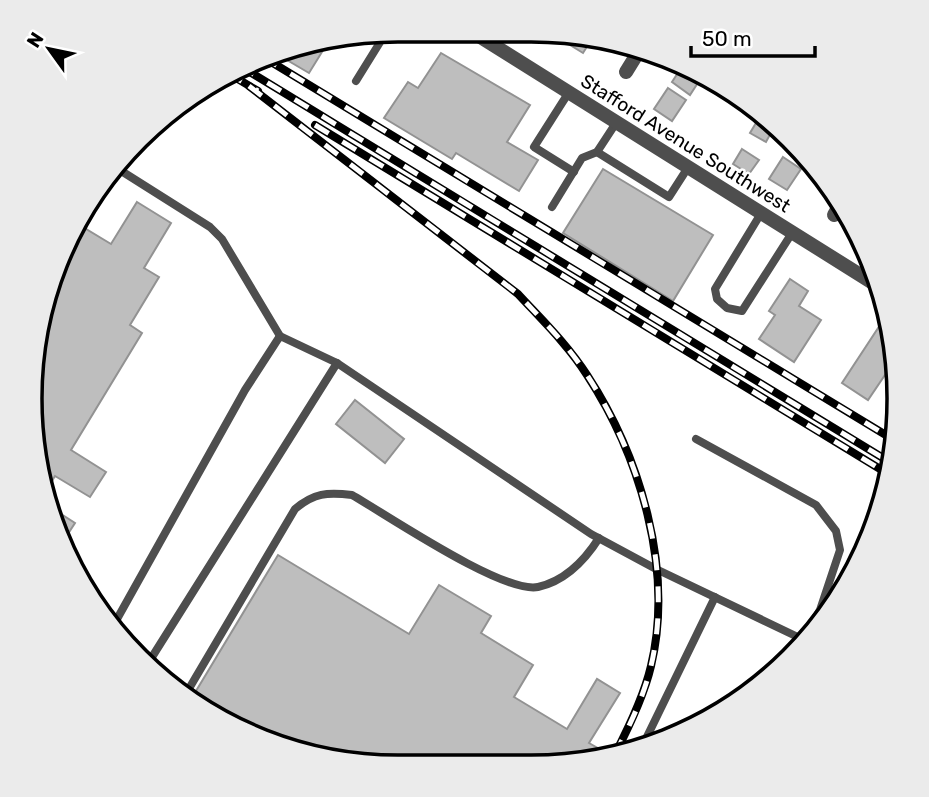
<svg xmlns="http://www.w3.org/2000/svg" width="929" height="797" viewBox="0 0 929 797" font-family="Rubik,sans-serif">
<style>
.building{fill:#bebebe;stroke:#929292;stroke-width:2}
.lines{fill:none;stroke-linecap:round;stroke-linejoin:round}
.service{stroke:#4e4e4e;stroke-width:8}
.minor{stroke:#4e4e4e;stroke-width:14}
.tertiary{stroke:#4e4e4e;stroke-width:14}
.rail-casing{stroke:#000;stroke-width:8}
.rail{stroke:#fff;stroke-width:5;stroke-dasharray:16;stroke-linecap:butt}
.labels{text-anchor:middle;stroke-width:5;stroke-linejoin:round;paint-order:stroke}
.street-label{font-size:19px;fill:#000;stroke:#fff}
.rim{fill:none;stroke:#000;stroke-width:3.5}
</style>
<rect width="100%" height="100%" fill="#fff"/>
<g class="building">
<polygon points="560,33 578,33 593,37 583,53 557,37"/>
<polygon points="330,39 309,73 275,53 303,42"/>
<polygon points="441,53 530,105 507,142 538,160 519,191 456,153 452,159 384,118 408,82 418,88"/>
<polygon points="683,65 703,75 690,95 672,82"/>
<polygon points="668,88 686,100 672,121 654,109"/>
<polygon points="759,118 773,129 766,142 750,133"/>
<polygon points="792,143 808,156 808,159 790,147"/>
<polygon points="742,149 759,160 749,174 733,164"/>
<polygon points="783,157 801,169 787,190 769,179"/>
<polygon points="603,169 713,235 673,301 563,233"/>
<polygon points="137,202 171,223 144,268 159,277 130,325 142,333 71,450 106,472 90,497 55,476 44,494 33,446 33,350 58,258 76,223 111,244"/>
<polygon points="790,279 808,291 799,306 821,320 794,362 759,339 775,315 769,311"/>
<polygon points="884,319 891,366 868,400 842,383"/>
<polygon points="355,400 404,439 385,463 336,424"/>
<polygon points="47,505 75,523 62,543 49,517"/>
<polygon points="278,555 409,634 439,585 491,616 481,633 533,665 514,697 567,729 597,679 620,693 589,743 610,755 555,766 398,767 258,739 193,696"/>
</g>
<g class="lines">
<g class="service">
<polyline points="356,81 387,31"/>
<polyline points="569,92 534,147 574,172"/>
<polyline points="597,152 669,197 687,169"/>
<polyline points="115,167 210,227 222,239 280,336"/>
<polyline points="552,207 582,158 597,152 616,123"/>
<polyline points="760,215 715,289 717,299 727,308 742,311 792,233"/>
<polyline points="696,439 816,505 836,531 840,550 820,610 805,635"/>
<polyline points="112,628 245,390 280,336 337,363 591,534 656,569 802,639"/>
<polyline points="147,665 337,363"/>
<path d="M187,692L295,509C314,493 327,492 352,495C387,515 503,594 538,587C565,581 585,560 599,538"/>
<polyline points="641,749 715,597"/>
</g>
<g class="minor">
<polyline points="626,72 639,51"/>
<polyline points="834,215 838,208"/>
</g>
<polyline class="tertiary" points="471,31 881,288"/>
<g class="rail-casing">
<g id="rail">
<polyline points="263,57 894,440"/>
<polyline points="240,66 888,461"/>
<polyline points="228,73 258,91"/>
<path d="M249,86L518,294C542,320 568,345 587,375C640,456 674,569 651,666C644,696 629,727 615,754"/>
<polyline points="315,125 885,472"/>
</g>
</g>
<use href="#rail" class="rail"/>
</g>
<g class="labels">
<g class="street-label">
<text transform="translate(686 143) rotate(32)" y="7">Stafford Avenue Southwest</text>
</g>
</g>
<path d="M0 0H929V797H0ZM398 42H531A356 356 0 0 1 887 398V399A356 356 0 0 1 531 755H398A356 356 0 0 1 42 399V398A356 356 0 0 1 398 42Z" fill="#ebebeb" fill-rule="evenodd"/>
<path class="rim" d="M398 42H531A356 356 0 0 1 887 398V399A356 356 0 0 1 531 755H398A356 356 0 0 1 42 399V398A356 356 0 0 1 398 42Z"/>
<g transform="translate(49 49) rotate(303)" stroke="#ffffff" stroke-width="5" paint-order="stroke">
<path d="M0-5L12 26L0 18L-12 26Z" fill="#000000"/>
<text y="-10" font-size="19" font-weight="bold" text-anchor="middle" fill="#000000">N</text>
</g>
<path d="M691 46v10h124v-10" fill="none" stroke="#000000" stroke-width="3.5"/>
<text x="702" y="46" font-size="21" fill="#000000" stroke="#ffffff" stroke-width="5" paint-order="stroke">50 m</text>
</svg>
